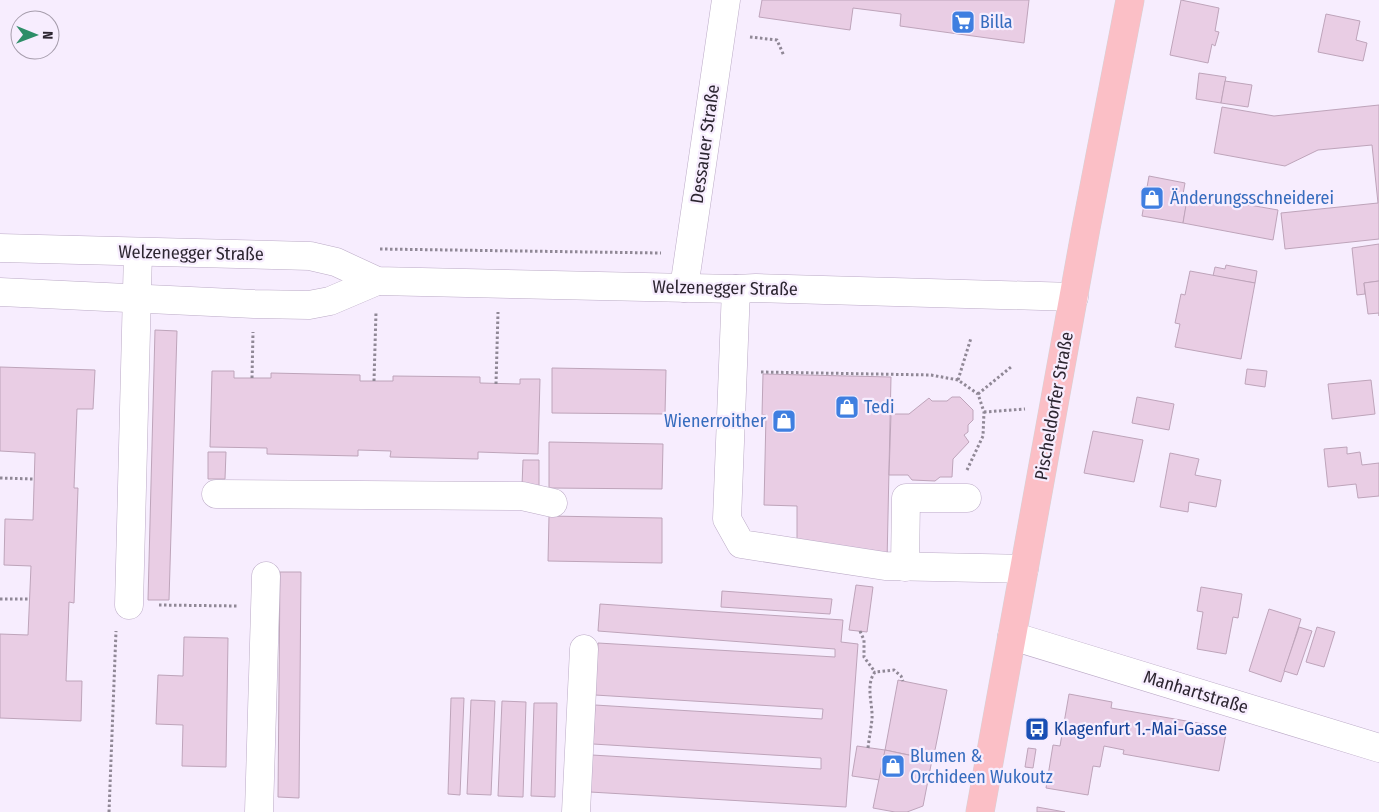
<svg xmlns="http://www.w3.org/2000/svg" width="1379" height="812" viewBox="0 0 1379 812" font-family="'Fira Sans Condensed',sans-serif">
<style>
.building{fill:#e9cde4;stroke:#bea4ba}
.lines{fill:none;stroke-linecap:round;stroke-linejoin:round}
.minor-casing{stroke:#bbaac6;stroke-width:29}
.major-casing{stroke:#d5d3d6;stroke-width:29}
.path{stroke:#908896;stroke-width:3;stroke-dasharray:2.5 2.5;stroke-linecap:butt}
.minor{stroke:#fff;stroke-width:28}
.major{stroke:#fbbfc6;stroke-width:28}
.labels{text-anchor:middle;stroke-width:4.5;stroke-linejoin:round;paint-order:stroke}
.shop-label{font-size:18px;fill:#366cbe;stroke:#f7edfe;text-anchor:start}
.street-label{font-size:18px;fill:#2c2530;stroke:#f7edfe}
.transit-label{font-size:18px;fill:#164399;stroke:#f7edfe;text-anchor:start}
</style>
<rect width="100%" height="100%" fill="#f7edfe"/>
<g class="building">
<polygon points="762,0 1029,0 1024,43 900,26 901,14 853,8 850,30 759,17"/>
<polygon points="1181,0 1219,8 1215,31 1219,32 1215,46 1212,44 1208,63 1170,55"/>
<polygon points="1326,14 1360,21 1356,40 1367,43 1363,61 1318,52"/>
<polygon points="1199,73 1226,77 1221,103 1196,99"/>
<polygon points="1225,81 1252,85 1248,107 1221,103"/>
<polygon points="1379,105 1379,239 1285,249 1281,213 1378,203 1372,145 1318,150 1285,166 1214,153 1222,107 1274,116"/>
<polygon points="1149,176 1185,183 1183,194 1188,196 1183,223 1142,216"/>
<polygon points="1198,196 1278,210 1273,240 1183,223 1187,199 1197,201"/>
<polygon points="1379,244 1379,281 1364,283 1365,294 1357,295 1352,248"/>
<polygon points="1226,265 1257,271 1255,283 1213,276 1215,267 1225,269"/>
<polygon points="1190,271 1255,283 1241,359 1175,347 1180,324 1175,323 1181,294 1185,295"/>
<polygon points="1379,281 1379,316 1379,313 1368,314 1364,283"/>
<polygon points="155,330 177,331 169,600 148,600"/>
<polygon points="0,367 95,370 93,409 77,409 74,488 78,488 74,603 69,602 66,681 82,681 81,721 0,718 0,634 28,635 31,566 4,565 5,519 33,520 35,453 0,451"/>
<polygon points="552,368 666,370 665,414 552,413"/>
<polygon points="1247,369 1267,371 1265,387 1245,384"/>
<polygon points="212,371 234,371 234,378 271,378 271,373 360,375 360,381 393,381 393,376 480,377 480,383 520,384 520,379 540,379 538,454 478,452 478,459 390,457 391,451 358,450 358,456 267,454 267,448 210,447"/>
<polygon points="763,374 891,377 887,562 797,546 797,506 764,505 766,415 762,415"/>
<polygon points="1371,380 1375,414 1332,419 1328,384"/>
<polygon points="952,397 960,397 973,410 973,420 968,425 968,432 964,435 969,442 953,459 952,477 940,477 935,481 912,480 908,475 889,475 891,414 909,414 929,398 932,401 947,401"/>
<polygon points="1137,397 1174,404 1169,430 1132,423"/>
<polygon points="1093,431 1143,440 1134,482 1084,473"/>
<polygon points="549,442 663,444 662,489 549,488"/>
<polygon points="1347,447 1347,454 1360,452 1362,465 1379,463 1379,496 1358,498 1356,484 1328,487 1324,449"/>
<polygon points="208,452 226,452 225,479 208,479"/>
<polygon points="1170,453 1199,459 1195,475 1221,480 1216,507 1189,502 1188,512 1160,507"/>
<polygon points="523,460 539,460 539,487 522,486"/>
<polygon points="549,516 662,518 662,563 548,561"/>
<polygon points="280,572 301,572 299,798 278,797"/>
<polygon points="856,585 873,587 867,632 849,630"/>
<polygon points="1201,587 1242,594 1238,618 1233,617 1226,654 1197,649 1203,612 1197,611"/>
<polygon points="722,591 832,599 830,614 721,607"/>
<polygon points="600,604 843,620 841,642 858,644 846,807 590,792 592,755 821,769 821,758 593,744 595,705 822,719 823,709 595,695 598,643 835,657 835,649 598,631"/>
<polygon points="1269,609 1301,619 1281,682 1249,671"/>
<polygon points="1299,627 1312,631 1297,675 1284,671"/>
<polygon points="1317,627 1335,632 1324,667 1306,662"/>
<polygon points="184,637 228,638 226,767 182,766 183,725 156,724 158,675 183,676"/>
<polygon points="898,680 947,690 933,760 885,750"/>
<polygon points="1069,694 1112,702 1111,708 1227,728 1219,771 1123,754 1124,750 1104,746 1100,767 1093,766 1088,795 1046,788 1053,745 1060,746"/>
<polygon points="451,698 464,698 460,795 448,794"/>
<polygon points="471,700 495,701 491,795 467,794"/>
<polygon points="502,701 526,702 523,797 498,796"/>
<polygon points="534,703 557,703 555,797 531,796"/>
<polygon points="857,746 885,750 880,780 852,776"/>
<polygon points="1028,748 1036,749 1033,768 1025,767"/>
<polygon points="885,750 932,760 923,806 907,812 895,812 873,808"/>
<polygon points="1037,807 1065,812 1037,812"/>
</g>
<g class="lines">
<g class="minor-casing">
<g id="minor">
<polyline points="0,248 310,256 336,262 377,281 736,289 756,288 1074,297"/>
<polyline points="684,288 726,0"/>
<polyline points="736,289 727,519 741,544 885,566 1024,569"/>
<polyline points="0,292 254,304 309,305 330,301 377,281"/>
<polyline points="216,494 522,496 553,503"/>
<polyline points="905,567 906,498 967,498"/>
<polyline points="129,605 138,252"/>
<polyline points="1012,636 1379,748"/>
<polyline points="259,812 266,576"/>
<polyline points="576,812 584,649"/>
</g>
</g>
<g class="major-casing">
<polyline id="major" points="980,812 1086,228 1130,0"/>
</g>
<g class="path">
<polyline points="750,37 777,40 784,56"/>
<polyline points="380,249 661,253"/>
<polyline points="761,372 931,375 958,380 978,394 984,412 983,436 967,470"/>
<polyline points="252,378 253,332"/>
<polyline points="958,380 971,338"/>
<polyline points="374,381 376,312"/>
<polyline points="496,384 498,312"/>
<polyline points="978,394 1011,367"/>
<polyline points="984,412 1025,409"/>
<polyline points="0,478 34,479"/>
<polyline points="0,599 30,599"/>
<polyline points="159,605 237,606"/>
<polyline points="860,631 864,640 864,657 875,672"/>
<path d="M868,748C869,738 871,729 872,719C873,704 865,685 875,672L894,670L901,676L903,681"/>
<polyline points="109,812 116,631"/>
</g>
<use href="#minor" class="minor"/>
<use href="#major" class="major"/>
</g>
<defs>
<g id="supermarket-square" transform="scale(1.25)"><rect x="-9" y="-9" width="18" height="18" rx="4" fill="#3f7fe0" stroke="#f7edfe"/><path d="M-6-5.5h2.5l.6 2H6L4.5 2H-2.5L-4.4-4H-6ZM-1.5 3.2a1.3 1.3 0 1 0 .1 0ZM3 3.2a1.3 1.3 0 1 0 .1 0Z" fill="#fff"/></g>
<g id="shop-square" transform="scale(1.25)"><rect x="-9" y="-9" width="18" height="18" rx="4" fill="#3f7fe0" stroke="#f7edfe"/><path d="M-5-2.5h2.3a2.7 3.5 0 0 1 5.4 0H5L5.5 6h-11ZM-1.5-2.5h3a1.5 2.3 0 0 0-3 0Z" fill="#fff"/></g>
<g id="bus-square" transform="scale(1.25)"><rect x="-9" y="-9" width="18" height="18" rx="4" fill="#1a4fb4" stroke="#f7edfe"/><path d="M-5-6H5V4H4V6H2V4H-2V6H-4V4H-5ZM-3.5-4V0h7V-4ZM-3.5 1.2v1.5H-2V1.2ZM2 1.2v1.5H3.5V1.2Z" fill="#fff"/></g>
</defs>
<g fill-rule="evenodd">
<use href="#supermarket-square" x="963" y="22"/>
<use href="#shop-square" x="1152" y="198"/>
<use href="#shop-square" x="847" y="407"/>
<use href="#shop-square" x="784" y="421"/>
<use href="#bus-square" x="1037" y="729"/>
<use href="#shop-square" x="893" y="766"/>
</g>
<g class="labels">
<g class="shop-label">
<text x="980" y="28">Billa</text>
<text x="1170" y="204">Änderungsschneiderei</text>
<text x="864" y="413">Tedi</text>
<text x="766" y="427" text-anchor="end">Wienerroither</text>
<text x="910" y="762">Blumen &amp;<tspan x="910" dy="21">Orchideen Wukoutz</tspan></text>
</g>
<g class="street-label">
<text transform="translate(705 144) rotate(-82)" y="6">Dessauer Straße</text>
<text transform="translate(191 253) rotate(1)" y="6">Welzenegger Straße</text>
<text transform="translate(725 288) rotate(1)" y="6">Welzenegger Straße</text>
<text transform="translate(1054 406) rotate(-80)" y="6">Pischeldorfer Straße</text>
<text transform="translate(1196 692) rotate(17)" y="6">Manhartstraße</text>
</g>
<g class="transit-label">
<text x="1054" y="735">Klagenfurt 1.-Mai-Gasse</text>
</g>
</g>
<g transform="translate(35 35) rotate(91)"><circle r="24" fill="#f7edfe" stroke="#a69dac"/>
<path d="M0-4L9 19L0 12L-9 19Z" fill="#2d8e68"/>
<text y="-8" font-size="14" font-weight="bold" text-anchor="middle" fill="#2c2530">N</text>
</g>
</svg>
